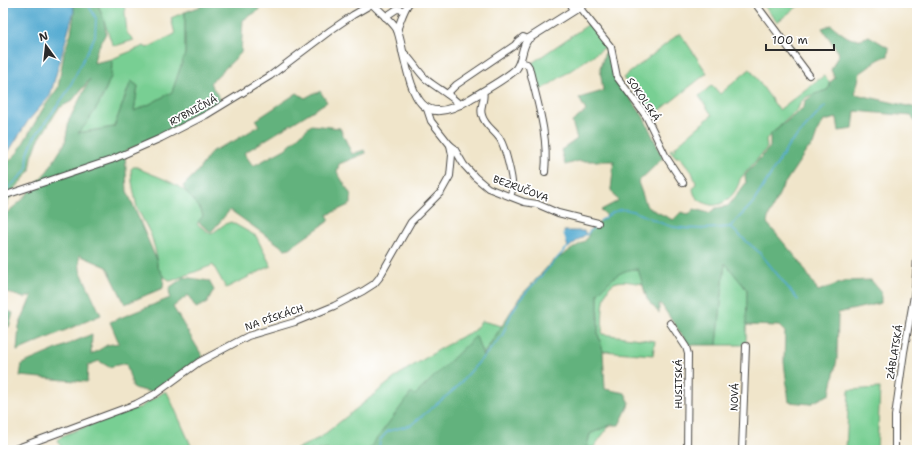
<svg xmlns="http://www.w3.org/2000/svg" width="920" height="453" viewBox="0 0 920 453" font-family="'Shantell Sans',sans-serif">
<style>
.green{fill:#78cf93;stroke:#527d5f}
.forest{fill:#62b27d;stroke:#466e54}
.water{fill:#56acd2;stroke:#406c7e}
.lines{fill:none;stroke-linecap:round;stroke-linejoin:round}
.stream{stroke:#56acd2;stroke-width:1.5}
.minor-casing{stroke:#494743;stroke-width:8}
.major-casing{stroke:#494743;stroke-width:9}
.minor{stroke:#fff;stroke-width:6}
.major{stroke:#fff;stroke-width:7}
.labels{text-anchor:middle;stroke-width:3.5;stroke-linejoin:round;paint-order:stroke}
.street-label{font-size:10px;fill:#2b2b2b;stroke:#fff}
</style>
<rect width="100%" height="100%" fill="#fff"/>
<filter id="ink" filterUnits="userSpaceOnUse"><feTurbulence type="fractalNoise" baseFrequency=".025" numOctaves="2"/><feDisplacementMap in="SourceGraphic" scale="8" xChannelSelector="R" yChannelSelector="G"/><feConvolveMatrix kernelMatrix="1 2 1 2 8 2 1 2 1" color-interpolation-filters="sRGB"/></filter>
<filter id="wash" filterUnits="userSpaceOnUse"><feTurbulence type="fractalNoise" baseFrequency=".012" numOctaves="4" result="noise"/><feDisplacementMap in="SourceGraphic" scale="16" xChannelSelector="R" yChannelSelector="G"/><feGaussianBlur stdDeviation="0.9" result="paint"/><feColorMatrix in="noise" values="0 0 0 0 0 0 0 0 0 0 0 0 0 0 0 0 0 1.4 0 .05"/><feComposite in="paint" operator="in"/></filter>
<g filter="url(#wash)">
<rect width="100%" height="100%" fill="#f0e5ca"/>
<g class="green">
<polygon points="98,3 124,3 127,33 134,40 115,46 112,44"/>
<polygon points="762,3 802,3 777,22"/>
<path d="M185,12V54L172,92L150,104L134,111L138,86L131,81L114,127L77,133C91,119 105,97 110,77C112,72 112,65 112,59L144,46L147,48L175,34L171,18Z"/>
<polygon points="589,24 607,46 537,93 529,65"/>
<polygon points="680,33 707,73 653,116 623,78"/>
<path d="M750,69L779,110L815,82L824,76L829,81L830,86L827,90C815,96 802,93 798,109L766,139L767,148L740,179C738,191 725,207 711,205C709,205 707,203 705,203C698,200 694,197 693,189L696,183L692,172L680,157H676L670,150L672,149L674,151L676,150L675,147L712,115L699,96L712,85L720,94Z"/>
<path d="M133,167H137C146,173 156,175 166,180C181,187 199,199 203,216L197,224L211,234L225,224L231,222L256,236L271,266L226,288L213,265L171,281L163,276L157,266L155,249L151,235L137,208L132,182L131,169Z"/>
<polygon points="725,262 747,290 746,342 743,343 743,345 717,345"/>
<path d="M628,269H638L643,284C635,283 625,280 617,282C600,286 603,320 602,334L655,341L653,355L603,351L598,334V292L615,276Z"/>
<polygon points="482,321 502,326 482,356 476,336 415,396 412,392 369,450 295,450 321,437 401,373 455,340 473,331"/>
<polygon points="880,388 877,450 846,450 849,390"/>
<polygon points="164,392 166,392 168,394 193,450 62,450 58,440 62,436 127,410 139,408"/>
<polygon points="610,425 593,448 587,447 590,434"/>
</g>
<g class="forest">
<polygon points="74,3 97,3 104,20 106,33 96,52 94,63 112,59 111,77 99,104 87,123 78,133 114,127 131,81 138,86 134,111 150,104 172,92 185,54 185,12 210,3 261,3 258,11 243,20 241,53 210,83 222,102 163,134 125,151 127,191 157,261 157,266 164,277 163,288 125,304 107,267 79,255 80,270 101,315 17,351 19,326 32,295 24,298 3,291 3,216 22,200 48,170 65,143 69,120 90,79 72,101 59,108 38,141 32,157 30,171 14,190 3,213 3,167 18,152 44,107 58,88 64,53 71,33 74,15"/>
<path d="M831,25C844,34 851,45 869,36L889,48L888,56C875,59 871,67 860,73L855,94L917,108V126L912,116L855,111L853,129L839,131L837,118L824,121L818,130L813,145L807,150L783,186L768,218L767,223L800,262L818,291L846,281L871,280L881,292V303L838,313L837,359L830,394L810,404L789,402L784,362L785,332L779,326L746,325L747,290L725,263L717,345H690L685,340L661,304H659V313L647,299L638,269C619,269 610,281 598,293V334L603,351L605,389L625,393L630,403L619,425H610L590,434L586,450H368L412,392L415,395L476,336L483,356L520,297L552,262L586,240L593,225L597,224L607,216L601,210L618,201L611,190L614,161H579L565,165L561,150L577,139L572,122L586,111L579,98L603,91L600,68L607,46L614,76L643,116L663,158L638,182L647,207L673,220L681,212L689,215L694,209L709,213L716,208L728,206L746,183L745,175L770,147V135L804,107L805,101L815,94L827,90L830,86L829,83L835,78L831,70L839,53L822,28Z"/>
<path d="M320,91L327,102L244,153L253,166L285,149L311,125L340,128L352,154L364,150L366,153L339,164L337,172L351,195V204L327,215L330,220L290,248L285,249L230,210L211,232L198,222L203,216C200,203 187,197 183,186L197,172L212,151L234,141L259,126L256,120L297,93L305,98L316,92L317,93Z"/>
<polygon points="184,277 209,281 214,290 207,303 196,308 188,295 173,307 203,357 151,392 133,388 126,363 109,367 99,361 88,365 87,382 20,376 22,364 92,334 91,355 107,345 119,343 110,322 170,298 169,288"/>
<polygon points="3,309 13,313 9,327 3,325"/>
</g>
<g class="water">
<polygon points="3,3 73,3 74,11 50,96 28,121 7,154 3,166"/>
<polygon points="564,231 584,231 586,234 568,248"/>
</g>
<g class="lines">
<g class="stream">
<polyline points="3,193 23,174 27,168 28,153 34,138 67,92 95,36 96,18 87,3"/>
<path d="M600,221C605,218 610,213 616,211C631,204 657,225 674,227C693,230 712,229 730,227L753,203L789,145L825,106"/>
<polyline points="730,227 760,253 798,300"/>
<polyline points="565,233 564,233 567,243"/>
<polyline points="586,235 596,225"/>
<polyline points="379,450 380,440 388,431 411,425 455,389 502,336 512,312 521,298 561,254 569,246"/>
</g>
</g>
</g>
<g filter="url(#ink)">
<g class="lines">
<g class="minor-casing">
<g id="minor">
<polyline points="569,3 573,10"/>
<polyline points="755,3 809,75"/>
<polyline points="579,7 611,47 617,77 646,116 666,157 683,183"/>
<polyline points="385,17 397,9 404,10"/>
<path d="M397,30C401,21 403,11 409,3"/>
<path d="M402,51C412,59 417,71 427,80C438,89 451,95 460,105"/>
<path d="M520,62L527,64L529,67C537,101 549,136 545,172"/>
<path d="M483,91C486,99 479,107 482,115C484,125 495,131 500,139C505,147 514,181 512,190C512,192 511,194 510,196"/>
<polyline points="447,94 456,85 515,45 518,41 523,37 528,39"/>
<polyline points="427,109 431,121 450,145 454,148 464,165 475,177 488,188 524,202 537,204 558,213 598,223"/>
<polyline points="3,196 111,160 161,138 206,115 270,76 331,30 353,15 372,4"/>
<polyline points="670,323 686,347 688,354 687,450"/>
<polyline points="12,450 136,404 155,394 199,362 248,336 295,322 334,306 363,291 374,284 379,278 411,222 441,192 450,176 452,155 450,145"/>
<polyline points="742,450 746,346"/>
<polyline points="895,450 895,416 904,352 915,290 917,257"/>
</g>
</g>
<g class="major-casing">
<path id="major" d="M372,3C379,12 391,19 397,29C400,36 401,45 403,53C413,95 420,130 470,99C483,91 506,79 516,69C523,60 521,48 528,39L585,3"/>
</g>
<use href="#minor" class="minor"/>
<use href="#major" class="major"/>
</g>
</g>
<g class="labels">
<g class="street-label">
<text transform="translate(644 99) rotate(56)" y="4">SOKOLSKÁ</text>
<text transform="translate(193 110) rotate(-28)" y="4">RYBNIČNÁ</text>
<text transform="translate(521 188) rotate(20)" y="4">BEZRUČOVA</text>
<text transform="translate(274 317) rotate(-19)" y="4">NA PÍSKÁCH</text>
<text transform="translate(894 352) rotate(-81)" y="4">ZÁBLATSKÁ</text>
<text transform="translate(678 384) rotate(-90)" y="4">HUSITSKÁ</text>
<text transform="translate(734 397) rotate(-88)" y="4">NOVÁ</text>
</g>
</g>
<rect width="920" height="453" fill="none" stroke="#fff" stroke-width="16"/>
<g transform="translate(46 46) rotate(345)" stroke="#ffffff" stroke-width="3" paint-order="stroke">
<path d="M0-3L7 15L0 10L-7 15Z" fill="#2b2b2b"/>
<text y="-6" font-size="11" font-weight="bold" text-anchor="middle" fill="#2b2b2b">N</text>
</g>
<path d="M766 44v6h68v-6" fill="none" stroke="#2b2b2b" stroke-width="2"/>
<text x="772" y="44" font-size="12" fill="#2b2b2b" stroke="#ffffff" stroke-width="3" paint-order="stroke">100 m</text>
</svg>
